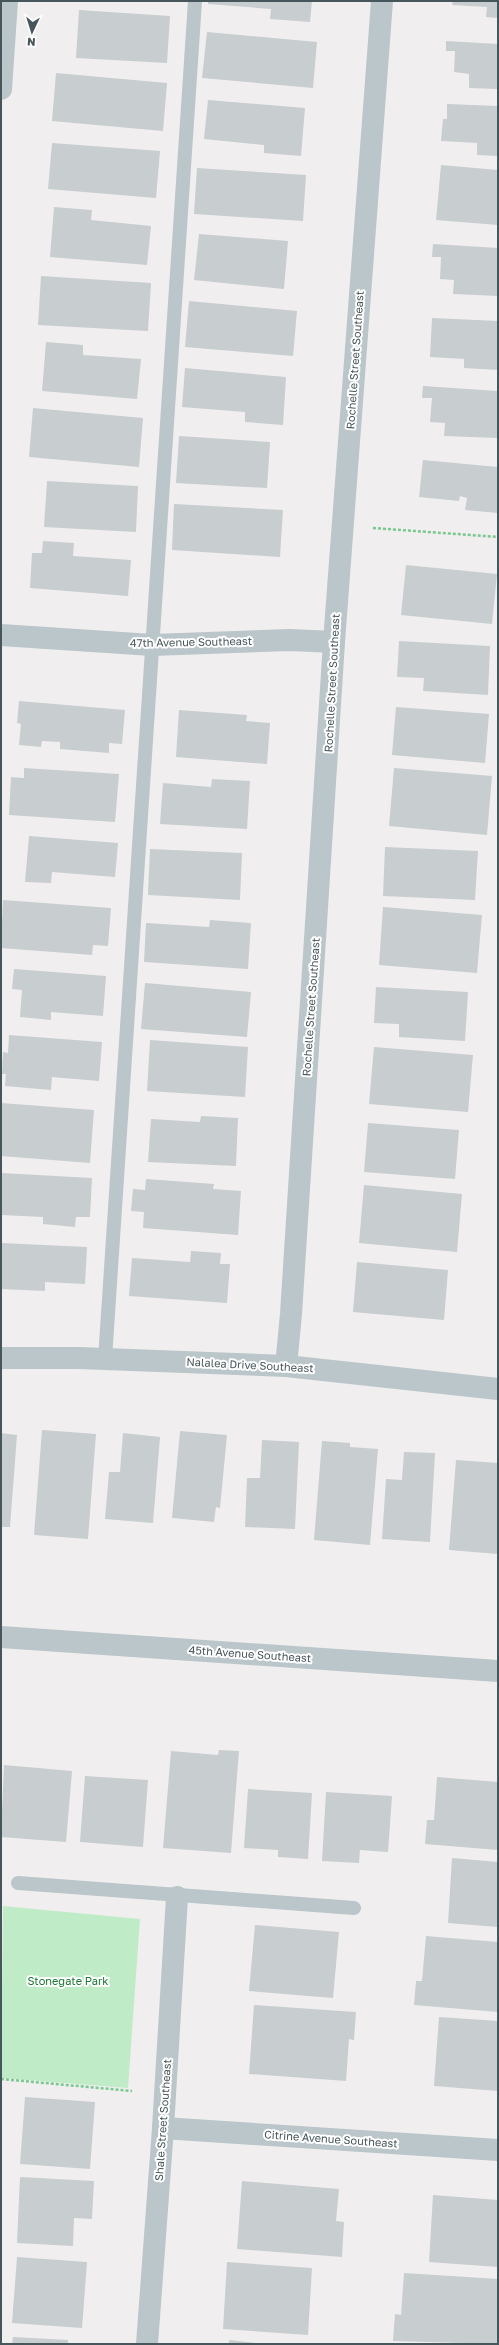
<svg xmlns="http://www.w3.org/2000/svg" width="499" height="2345" viewBox="0 0 499 2345" font-family="'Golos Text',sans-serif">
<style>
.green{fill:#bfecc6}
.building{fill:#c8cdd0}
.lines{fill:none;stroke-linecap:round;stroke-linejoin:round}
.path{stroke:#79c88f;stroke-width:2.5;stroke-dasharray:3 2;stroke-linecap:butt}
.lane{stroke:#bac6ca;stroke-width:14}
.street{stroke:#bac6ca;stroke-width:22}
.labels{text-anchor:middle;stroke-width:4;stroke-linejoin:round;paint-order:stroke}
.street-label{font-size:11px;fill:#47565a;stroke:#fff}
.park-label{font-size:11px;fill:#1c7835;stroke:#fff}
</style>
<rect width="100%" height="100%" fill="#f1eeef"/>
<polygon class="green" points="3,1906 140,1919 128,2088 1,2078"/>
<g class="building">
<polygon points="208,1 312,1 310,22 270,19 271,9 208,4"/>
<polygon points="453,1 498,1 498,18 486,17 487,7 452,5"/>
<polygon points="79,10 170,16 167,63 76,58"/>
<polygon points="207,32 317,42 313,88 202,78"/>
<polygon points="446,41 498,44 498,89 469,88 469,74 454,72 455,51 446,51"/>
<polygon points="56,73 167,83 163,131 52,121"/>
<polygon points="208,100 305,108 301,156 264,153 264,145 204,139"/>
<polygon points="447,104 498,106 498,156 477,155 477,143 441,141 443,119 447,119"/>
<polygon points="52,143 160,151 156,198 48,189"/>
<polygon points="441,165 498,170 498,225 436,220"/>
<polygon points="197,168 306,175 303,221 194,214"/>
<polygon points="54,207 92,210 91,220 151,226 147,265 50,257"/>
<polygon points="199,234 288,241 284,289 194,280"/>
<polygon points="433,244 498,248 498,296 453,294 454,280 440,279 441,257 432,257"/>
<polygon points="41,276 151,283 148,331 38,325"/>
<polygon points="189,301 297,311 293,356 185,347"/>
<polygon points="432,318 498,321 498,370 464,368 464,359 430,357"/>
<polygon points="46,342 83,345 83,355 141,359 137,399 42,391"/>
<polygon points="185,368 286,377 283,425 245,422 245,412 182,407"/>
<polygon points="423,386 498,391 498,438 444,436 445,423 430,422 432,398 422,398"/>
<polygon points="33,408 143,418 139,467 29,457"/>
<polygon points="179,436 270,442 267,488 176,483"/>
<polygon points="423,460 498,467 498,513 465,510 467,498 460,496 459,501 419,497"/>
<polygon points="47,481 138,486 136,532 44,527"/>
<polygon points="174,504 283,510 280,557 172,550"/>
<polygon points="43,541 74,543 73,556 131,560 128,596 30,588 32,553 42,553"/>
<polygon points="406,565 497,574 492,624 401,615"/>
<polygon points="399,641 490,646 488,695 423,691 424,678 397,677"/>
<polygon points="19,701 125,710 122,744 109,743 109,753 60,749 60,742 42,741 41,747 19,745 21,724 17,723"/>
<polygon points="396,707 489,714 485,763 392,755"/>
<polygon points="179,710 247,715 246,721 270,723 267,764 176,757"/>
<polygon points="24,768 119,774 115,822 9,815 11,777 24,778"/>
<polygon points="394,768 492,776 487,835 389,826"/>
<polygon points="212,779 250,781 247,829 160,824 163,783 211,787"/>
<polygon points="29,836 118,843 115,877 52,872 51,883 25,882"/>
<polygon points="385,847 478,851 475,900 383,896"/>
<polygon points="150,849 242,853 240,900 148,895"/>
<polygon points="3,900 111,908 108,946 93,945 92,955 1,948"/>
<polygon points="383,907 482,915 477,973 379,965"/>
<polygon points="210,920 251,923 248,969 144,962 146,923 209,927"/>
<polygon points="14,969 106,976 103,1016 51,1012 51,1020 20,1017 22,990 12,989"/>
<polygon points="145,983 251,992 247,1037 141,1029"/>
<polygon points="376,987 468,992 465,1041 399,1037 399,1024 374,1023"/>
<polygon points="9,1035 102,1042 99,1081 52,1077 51,1090 5,1086 6,1074 2,1074 3,1052 8,1053"/>
<polygon points="150,1040 248,1047 245,1097 147,1091"/>
<polygon points="374,1047 473,1055 468,1112 369,1104"/>
<polygon points="1,1103 94,1110 90,1163 1,1156"/>
<polygon points="201,1116 238,1118 236,1166 148,1162 151,1119 200,1122"/>
<polygon points="368,1123 459,1130 455,1179 364,1172"/>
<polygon points="1,1173 92,1178 90,1217 76,1217 75,1227 43,1224 43,1217 1,1215"/>
<polygon points="146,1179 214,1184 213,1189 241,1191 238,1235 143,1228 144,1212 131,1211 133,1189 145,1190"/>
<polygon points="364,1185 462,1194 457,1252 359,1243"/>
<polygon points="1,1243 87,1247 85,1284 45,1282 45,1291 1,1289"/>
<polygon points="191,1251 221,1253 220,1264 230,1264 227,1303 129,1296 132,1258 190,1262"/>
<polygon points="357,1262 448,1270 444,1320 353,1312"/>
<polygon points="42,1430 96,1434 88,1539 34,1535"/>
<polygon points="180,1431 227,1435 220,1508 216,1507 214,1522 172,1518"/>
<polygon points="1,1433 17,1435 10,1527 1,1527"/>
<polygon points="123,1433 160,1437 153,1523 105,1519 109,1472 120,1472"/>
<polygon points="262,1440 299,1442 295,1529 245,1527 247,1478 260,1478"/>
<polygon points="322,1441 350,1443 350,1447 378,1449 370,1545 314,1540"/>
<polygon points="404,1452 435,1453 430,1542 382,1539 386,1479 402,1480"/>
<polygon points="456,1460 498,1463 498,1554 449,1550"/>
<polygon points="219,1750 239,1751 231,1853 163,1848 171,1751 218,1755"/>
<polygon points="4,1765 72,1771 66,1842 1,1837"/>
<polygon points="85,1776 148,1780 143,1847 80,1842"/>
<polygon points="437,1777 498,1782 498,1850 425,1844 427,1820 434,1820"/>
<polygon points="248,1789 312,1793 308,1859 278,1857 278,1850 244,1848"/>
<polygon points="326,1792 392,1796 388,1852 360,1850 359,1863 322,1861"/>
<polygon points="452,1858 498,1862 498,1927 448,1923"/>
<polygon points="255,1925 339,1932 333,1998 249,1991"/>
<polygon points="426,1936 498,1942 498,2012 414,2005 416,1981 422,1981"/>
<polygon points="254,2005 356,2012 354,2040 349,2039 346,2081 249,2074"/>
<polygon points="439,2017 498,2021 498,2091 434,2086"/>
<polygon points="25,2097 95,2102 90,2169 20,2164"/>
<polygon points="20,2177 94,2181 92,2219 74,2218 73,2246 17,2243"/>
<polygon points="242,2181 339,2189 336,2221 344,2222 342,2257 237,2249"/>
<polygon points="433,2195 498,2200 498,2267 429,2262"/>
<polygon points="17,2257 87,2262 82,2328 12,2323"/>
<polygon points="227,2262 312,2268 308,2335 223,2329"/>
<polygon points="404,2273 498,2279 498,2344 393,2341 395,2314 401,2315"/>
<polygon points="13,2337 68,2340 68,2344 12,2344"/>
<polygon points="229,2340 257,2343 257,2344 229,2344"/>
</g>
<g class="lines">
<g class="path">
<polyline points="373,528 498,537"/>
<polyline points="1,2079 132,2091"/>
</g>
<g class="lane">
<polyline points="105,1359 195,1"/>
<polyline points="18,1883 354,1908"/>
</g>
<g class="street">
<polyline points="1,89 7,1"/>
<polyline points="1,635 152,645 290,640 334,642"/>
<polyline points="1,1358 79,1358 286,1366 498,1389"/>
<polyline points="286,1366 291,1314 334,642 382,1"/>
<polyline points="1,1637 498,1671"/>
<polyline points="163,2128 498,2150"/>
<polyline points="147,2344 163,2128 177,1897"/>
</g>
</g>
<g class="labels">
<g class="street-label">
<text transform="translate(355 360) rotate(-86)" y="4">Rochelle Street Southeast</text>
<text transform="translate(191 642) rotate(-1)" y="4">47th Avenue Southeast</text>
<text transform="translate(332 683) rotate(-87)" y="4">Rochelle Street Southeast</text>
<text transform="translate(311 1007) rotate(-86)" y="4">Rochelle Street Southeast</text>
<text transform="translate(250 1365) rotate(3)" y="4">Nalalea Drive Southeast</text>
<text transform="translate(250 1654) rotate(4)" y="4">45th Avenue Southeast</text>
<text transform="translate(163 2120) rotate(-86)" y="4">Shale Street Southeast</text>
<text transform="translate(331 2139) rotate(4)" y="4">Citrine Avenue Southeast</text>
</g>
<g class="park-label">
<text x="68" y="1985">Stonegate Park</text>
</g>
</g>
<rect width="499" height="2345" fill="none" stroke="#47565a" stroke-width="4"/>
<g transform="translate(32 32) rotate(184)" stroke="#ffffff" stroke-width="3" paint-order="stroke">
<path d="M0-3L7 15L0 10L-7 15Z" fill="#47565a"/>
<text y="-6" font-size="11" font-weight="bold" text-anchor="middle" fill="#47565a">N</text>
</g>
</svg>
